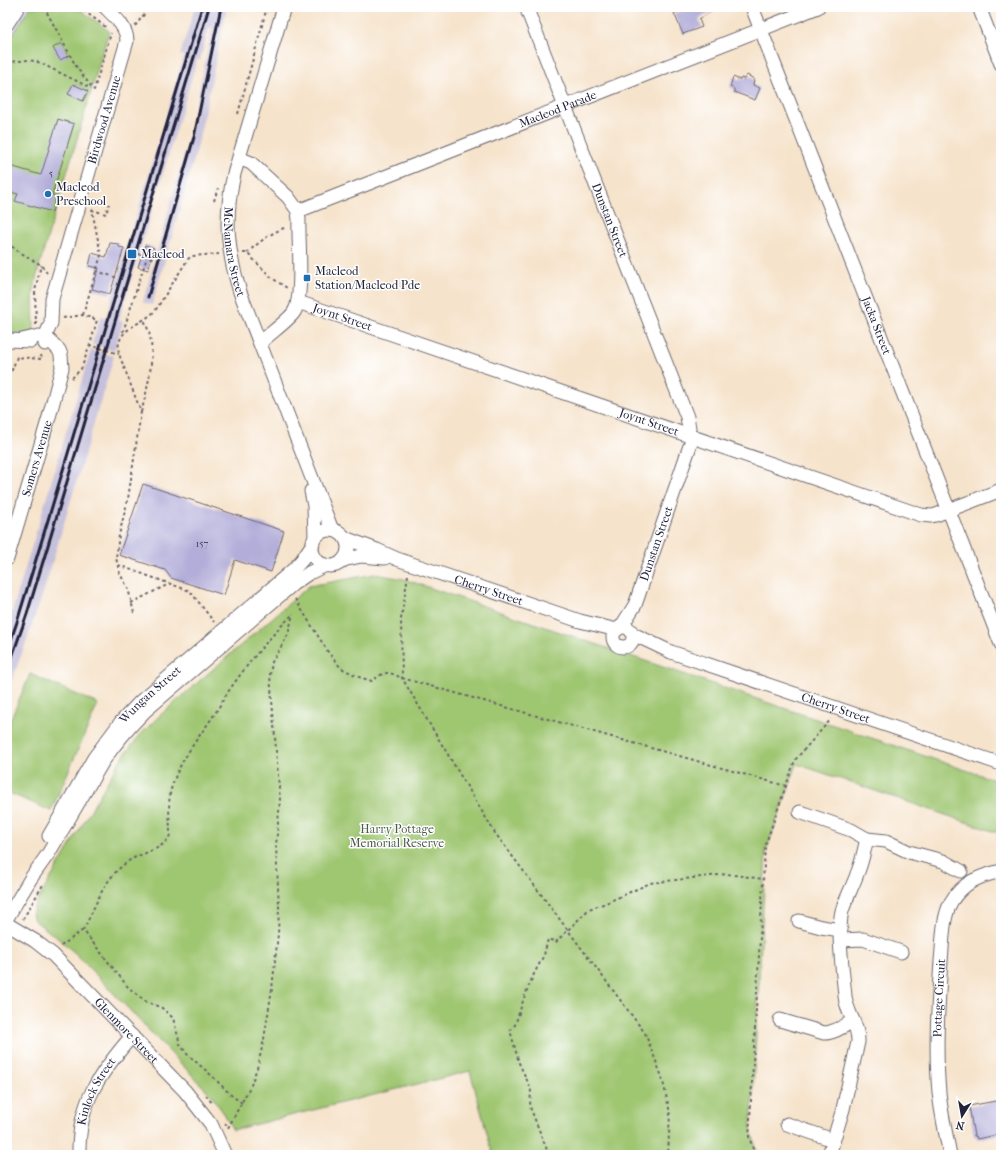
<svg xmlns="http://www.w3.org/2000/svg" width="1008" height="1162" viewBox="0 0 1008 1162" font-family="'IM FELL French Canon',serif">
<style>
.built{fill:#e1d4f4}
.industrial{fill:#c5c0db}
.green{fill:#9fc671;stroke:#607456}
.building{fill:#b2add9}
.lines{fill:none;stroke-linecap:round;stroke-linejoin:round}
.minor-casing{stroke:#6c666d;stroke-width:15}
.path{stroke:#6c666d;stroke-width:2;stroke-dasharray:3 3;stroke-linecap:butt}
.minor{stroke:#fff;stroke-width:13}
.rail{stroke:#22223b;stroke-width:3}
.poi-dot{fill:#1f6fb2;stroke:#fff;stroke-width:1.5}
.labels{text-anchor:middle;stroke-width:3;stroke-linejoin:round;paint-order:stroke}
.number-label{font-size:10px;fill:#464562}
.street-label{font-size:12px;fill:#22223b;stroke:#fff}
.poi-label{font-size:12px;fill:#22223b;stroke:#fff;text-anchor:start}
.park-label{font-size:12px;fill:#4e5b4e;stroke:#fff}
</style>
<rect width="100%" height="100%" fill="#fff"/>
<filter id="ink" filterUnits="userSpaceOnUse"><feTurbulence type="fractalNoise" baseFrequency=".025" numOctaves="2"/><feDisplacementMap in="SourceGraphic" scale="8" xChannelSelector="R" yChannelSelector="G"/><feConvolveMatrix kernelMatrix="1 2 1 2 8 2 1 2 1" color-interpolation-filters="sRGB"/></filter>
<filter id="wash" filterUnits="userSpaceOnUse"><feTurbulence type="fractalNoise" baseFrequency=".012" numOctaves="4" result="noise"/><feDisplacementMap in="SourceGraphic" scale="16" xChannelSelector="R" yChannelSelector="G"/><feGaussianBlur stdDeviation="0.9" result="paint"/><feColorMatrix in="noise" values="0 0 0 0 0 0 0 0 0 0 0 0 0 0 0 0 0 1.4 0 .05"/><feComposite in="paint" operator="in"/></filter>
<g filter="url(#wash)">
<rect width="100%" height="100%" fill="#f6e3cb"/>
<polygon class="built" points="7,7 30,7 7,44"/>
<g class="industrial">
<polygon points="195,7 227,7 197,149 152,305 143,302 191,130 212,28 209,27 200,60 197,60 119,320 123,322 114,351 92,344 101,316 106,318 184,56 180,55"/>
<polygon points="91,350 114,356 44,590 27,640 7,692 7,629"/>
</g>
<g class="green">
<polygon points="30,7 77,7 109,31 38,270 33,295 34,333 7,335 7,44"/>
<polygon points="375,574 404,579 1001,782 1001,834 797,764 766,851 751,1129 758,1155 493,1155 470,1071 233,1130 225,1115 211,1095 75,953 60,940 34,920 32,914 35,905 121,759 140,735 158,717 309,586"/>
<polygon points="30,674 98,704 51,811 7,792 7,728"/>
</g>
<g id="blocks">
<g class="building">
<polygon points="684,7 720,7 699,19 702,27 683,34 674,13 685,10"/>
<polygon points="61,43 68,56 60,60 53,48"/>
<polygon points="747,75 754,79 753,85 760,88 755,100 734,92 734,89 730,87 733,77 740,80 741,78 744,79"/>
<polygon points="73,84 88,91 83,101 68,94"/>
<polygon points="58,119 74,124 52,195 57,196 52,212 15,201 18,194 7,191 7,176 10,166 41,175"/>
<polygon points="110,243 119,244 119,247 124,248 110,294 92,289 99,268 89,266 92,253 106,257"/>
<polygon points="145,245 154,248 148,270 138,267"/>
<polygon points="143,484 284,531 271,572 235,560 224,595 171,578 165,570 119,555"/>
<polygon points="1001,1100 1001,1134 977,1139 976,1136 974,1136 969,1106"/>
</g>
</g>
</g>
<g filter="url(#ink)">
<use href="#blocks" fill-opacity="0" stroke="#6c666d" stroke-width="1"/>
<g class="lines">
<g class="minor-casing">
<g id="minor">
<path id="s1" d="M284,7L234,174C224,217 227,250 240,292L332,530"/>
<path id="s2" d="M526,7L687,417L689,428L687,435"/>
<path id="s3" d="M752,7L1001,644"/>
<polyline points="979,7 1001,64"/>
<polyline points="7,24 18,7"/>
<path d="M239,158L251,163L288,197L298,211L299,220C298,240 304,297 294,312C288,321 269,334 260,343"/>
<path id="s4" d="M298,211L818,7"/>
<path id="s5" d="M298,302L921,515L931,516L936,515L1001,490"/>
<polyline points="7,340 31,341"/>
<path id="s6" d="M45,344V337L51,323L52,299L127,41C127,27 114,16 105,7"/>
<polyline points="311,491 314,506 315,537"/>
<circle cx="330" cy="548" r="18"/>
<path id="s7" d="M345,538L377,550L397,559L580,621L617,630"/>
<path id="s8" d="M7,559L49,417L62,368L61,355L59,350L49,340L39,336L22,340"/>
<polyline points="343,560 361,556 385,558"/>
<path id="s9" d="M621,627L635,605L693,437"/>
<circle cx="623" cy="637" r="10"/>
<path id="s10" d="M633,634L671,652L1001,764"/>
<polyline points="800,812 851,830 867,839 886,841 909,852 943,861 961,871"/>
<path id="s11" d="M49,836L94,758L121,722L140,702L293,570L302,560L312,545"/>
<path d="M7,918L31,878L48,854L103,761C116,742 130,726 146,710L293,584L309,573L326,565"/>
<polyline points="799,921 821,927 841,930"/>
<path id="s12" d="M7,924L35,941L53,955L185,1091L211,1124L225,1155"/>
<polyline points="841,940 863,939 901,952"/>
<path d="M780,1020L824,1033C834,1033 844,1026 853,1021"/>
<polyline points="787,1124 833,1140"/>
<path id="s13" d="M79,1155C78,1103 99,1074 132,1036"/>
<path d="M829,1155L843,1109L858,1042C859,1025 846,1012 845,996C843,973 837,932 842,911C846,898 853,886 857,874C862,863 864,850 867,839"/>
<path id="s14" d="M950,1155C946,1134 941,1113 939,1092C935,1049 938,1005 941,961C943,943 942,919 951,902C963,882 980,876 1001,871"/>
</g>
</g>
<g class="path">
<polyline points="44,7 77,68 94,90 111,33"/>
<polyline points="79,7 107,28"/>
<polyline points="135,26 150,7"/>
<polyline points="7,62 29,60 38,62 91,88"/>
<polyline points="238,114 267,7"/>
<polyline points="214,201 218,188"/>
<polyline points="7,243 18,251 41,265 47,273"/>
<polyline points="243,253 247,253 272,278 287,288"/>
<path d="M247,253C259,242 272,232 287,227"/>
<polyline points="138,254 155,259"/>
<polyline points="96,271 118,278"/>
<polyline points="83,315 101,255 92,210 106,214 109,204"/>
<polyline points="63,318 83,315 97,320 90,345 119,354"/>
<polyline points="36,325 35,291 41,265"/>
<polyline points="123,332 147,257"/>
<polyline points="7,375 12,370 17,357 42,359 41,355"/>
<polyline points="72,378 81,369 90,345"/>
<path d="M141,412C147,393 155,356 150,337C149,331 146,325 144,319"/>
<polyline points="118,565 190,591 214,622"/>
<polyline points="408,575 401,619 402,678 495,833 645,1033 662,1077 670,1113 668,1155"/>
<path d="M295,599L328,652L341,668L359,677L372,681C385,671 387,671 402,678L786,786"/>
<polyline points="131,603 169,584"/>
<path d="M134,613L128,588L120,574L116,558L119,535L128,499L141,412L119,354C114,328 142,325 155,311L188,259L192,256L219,254"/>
<polyline points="23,919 44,883"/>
<polyline points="61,946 83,930"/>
<polyline points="206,1095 212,1103"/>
<path d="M242,1103L231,1095L211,1075L187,1054L180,1044L173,1018L162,1008L145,1001L128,987L83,930C98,903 102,879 130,860C143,852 164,850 170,835C170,819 167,801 172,786C180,760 199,737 214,715C219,708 223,699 228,692C247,664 269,638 293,614"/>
<polyline points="225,1123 228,1128 251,1085 258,1065 264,1039 272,989 278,934 279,907 276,846 280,800 270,675 272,662 288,635 293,614"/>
<polyline points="549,1155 530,1107 531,1089 519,1063 510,1030 515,1025 525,995 534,974 544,955 548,939 556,942 589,909 606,903 650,883 727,874 763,879"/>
<polyline points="755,1155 749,1137 765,846 795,760 831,719"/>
</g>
<use href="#minor" class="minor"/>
<g class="rail">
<polyline points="148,297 194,137 221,7"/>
<polyline points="7,651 17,622 48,520 202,7"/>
<polyline points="7,671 27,614 49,542 209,7"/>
</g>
</g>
</g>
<g class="poi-dot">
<circle cx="48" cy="194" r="4"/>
<rect x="127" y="249" width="10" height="10" rx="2"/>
<rect x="303" y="274" width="8" height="8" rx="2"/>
</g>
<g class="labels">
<g class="number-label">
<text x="51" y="177">5</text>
<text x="202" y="547">157</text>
</g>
<g class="street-label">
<text dy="4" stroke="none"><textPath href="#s4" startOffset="279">Macleod Parade</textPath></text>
<text dy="4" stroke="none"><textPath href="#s6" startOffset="233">Birdwood Avenue</textPath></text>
<text dy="4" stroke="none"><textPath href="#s2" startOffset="229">Dunstan Street</textPath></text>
<text dy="4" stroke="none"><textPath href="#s1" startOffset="253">McNamara Street</textPath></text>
<text dy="4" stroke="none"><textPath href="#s5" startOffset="47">Joynt Street</textPath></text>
<text dy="4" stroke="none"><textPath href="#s3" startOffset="342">Jacka Street</textPath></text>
<text dy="4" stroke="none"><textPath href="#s5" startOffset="371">Joynt Street</textPath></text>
<text dy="4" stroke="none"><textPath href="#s8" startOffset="105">Somers Avenue</textPath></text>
<text dy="4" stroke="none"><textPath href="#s9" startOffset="91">Dunstan Street</textPath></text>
<text dy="4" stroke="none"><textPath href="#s7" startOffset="153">Cherry Street</textPath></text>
<text dy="4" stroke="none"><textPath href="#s11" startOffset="175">Wungan Street</textPath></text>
<text dy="4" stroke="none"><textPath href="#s10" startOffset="216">Cherry Street</textPath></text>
<text dy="4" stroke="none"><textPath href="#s14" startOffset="158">Pottage Circuit</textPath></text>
<text dy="4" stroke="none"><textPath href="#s12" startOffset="161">Glenmore Street</textPath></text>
<text dy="4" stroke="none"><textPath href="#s13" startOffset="67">Kinlock Street</textPath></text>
</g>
<g class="poi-label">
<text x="56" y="191">Macleod<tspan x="56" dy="14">Preschool</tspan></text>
<text x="141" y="258">Macleod</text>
<text x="315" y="275">Macleod<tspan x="315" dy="14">Station/Macleod Pde</tspan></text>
</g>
<g class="park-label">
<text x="397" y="833">Harry Pottage<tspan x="397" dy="14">Memorial Reserve</tspan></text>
</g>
</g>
<rect width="1008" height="1162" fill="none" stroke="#fff" stroke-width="24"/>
<g transform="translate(962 1116) rotate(191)" stroke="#ffffff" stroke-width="3" paint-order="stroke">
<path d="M0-3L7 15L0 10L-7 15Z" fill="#22223b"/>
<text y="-6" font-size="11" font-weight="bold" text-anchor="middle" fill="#22223b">N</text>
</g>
</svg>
